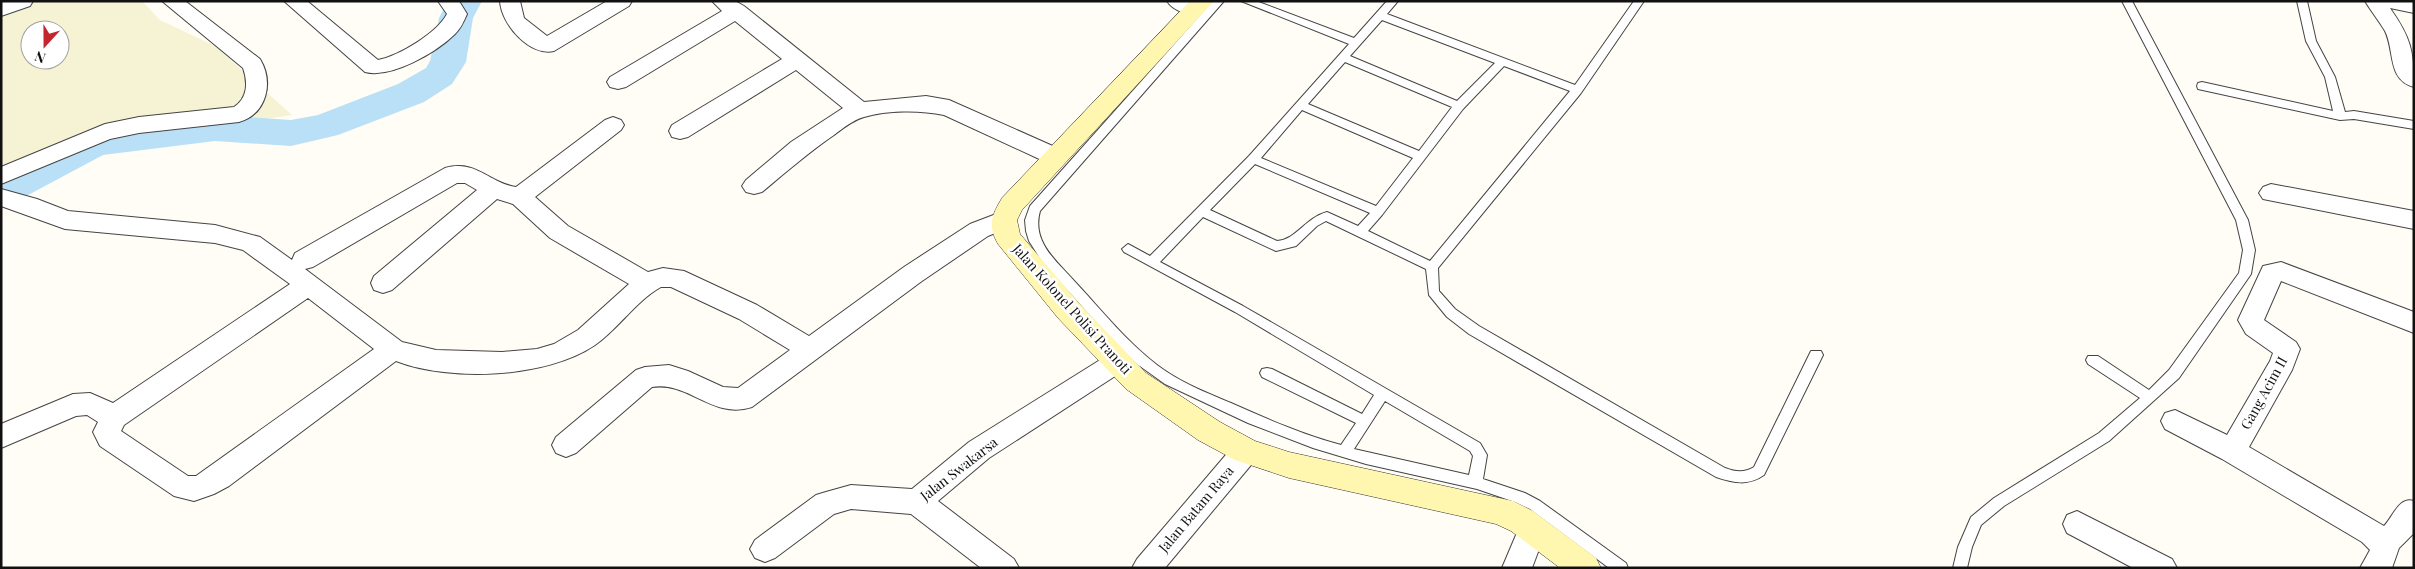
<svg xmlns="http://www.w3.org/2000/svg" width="2415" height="569" viewBox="0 0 2415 569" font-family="'Playfair Display',serif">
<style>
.farmland{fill:#f6f3d4;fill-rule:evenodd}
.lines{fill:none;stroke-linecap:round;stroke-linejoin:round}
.river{fill:#b9e0f7;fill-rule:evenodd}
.lane-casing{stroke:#444;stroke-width:2}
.street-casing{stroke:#444;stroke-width:2}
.secondary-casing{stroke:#333;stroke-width:1}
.lane{fill:#fff;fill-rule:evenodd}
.street{fill:#fff;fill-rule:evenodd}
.secondary{fill:#fff6b0;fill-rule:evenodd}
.labels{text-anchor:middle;stroke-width:5;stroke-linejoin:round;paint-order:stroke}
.street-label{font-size:14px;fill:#111;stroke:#fff}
</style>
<rect width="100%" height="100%" fill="#fffdf5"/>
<path class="farmland" d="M4,1H142L160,20L215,46L292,115L225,125L149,128L68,146L1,177V2ZM30,30H60V60H30Z"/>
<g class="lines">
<polygon class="river" points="448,1 482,1 473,18 466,62 452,84 424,102 338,135 291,146 215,141 103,155 15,202 1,206 1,175 82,134 95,130 215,115 291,120 318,115 398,84 426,68 430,61 439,18"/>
<g class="lane-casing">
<g id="lane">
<path d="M1213,1H1224L1040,211C1031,243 1058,262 1077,284C1103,312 1127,342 1157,365C1179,382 1205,392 1231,403C1267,419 1303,435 1341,445L1356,423L1262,377L1260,373L1262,369L1267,368L1272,369L1362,414L1374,395L1235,312L1124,252L1122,249L1128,244L1150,256L1249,156L1349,44L1241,1H1256L1354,38L1387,1H1398L1387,14L1575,85L1634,1H1644L1581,93L1438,268L1439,291L1455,309L1479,326L1725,468C1736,472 1744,473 1754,467L1811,351H1821L1823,355L1764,475C1748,486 1734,483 1716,477L1469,334L1447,317L1429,295L1426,269L1326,221L1317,226L1296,246L1276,251L1203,217L1160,262L1243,306L1480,443L1487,455L1483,479L1525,493L1540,501L1626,563L1628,568H1609L1530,509L1515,502L1477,489L1366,464L1313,448L1248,423L1165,384L1137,364L1116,344L1043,263L1029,241L1026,231L1025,220L1030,206ZM1382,20L1495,63L1457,101L1350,56ZM1345,62L1452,107L1419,151L1308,104ZM1504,66L1570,91L1430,261L1368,231L1382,215L1463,109ZM1302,110L1413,158L1376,206L1261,158ZM1255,164L1370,213L1358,226L1327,212C1305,218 1296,240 1277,241L1210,210ZM1385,401L1470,451L1473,456L1469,475L1354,449Z"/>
<polygon points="2122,1 2132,1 2248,220 2255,250 2251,274 2179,378 2109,441 2004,506 1981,525 1972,547 1967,568 1953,568 1958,547 1971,517 1994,498 2099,433 2140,398 2088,364 2086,360 2088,356 2098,356 2149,390 2169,370 2239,273 2243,250 2236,220"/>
<polygon points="2297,1 2307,1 2316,41 2335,77 2345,112 2354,111 2414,121 2414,129 2354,119 2340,120 2198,89 2197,86 2198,83 2202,82 2333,111 2325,77 2306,41"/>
</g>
</g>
<g class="street-casing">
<g id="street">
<polygon points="4,1 33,1 30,6 1,16 1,2"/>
<path d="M162,1H185L260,59C274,82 267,114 239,122L139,133L110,139L1,184V167L105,124L139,117L234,107C248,98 248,82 243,68Z"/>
<path d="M284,1H307L378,60C399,56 437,33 447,14L438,1H459L467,14C464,21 461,28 455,34C437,52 391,79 365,72Z"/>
<path d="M500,1H520L524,18L547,36L607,1H632L629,6L554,51C530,57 501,24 500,1Z"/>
<path d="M712,1H735L744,6L864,102L926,96L949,100L1064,151L1067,157L1064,163L1056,165L1048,163L944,115C920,110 888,110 864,117C853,120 843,128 834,135C809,152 786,172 762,192L754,194L746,192L742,186L746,180L791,142L843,108L796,70L688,137L680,139L672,137L669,131L672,125L782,59L735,21L626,87L618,89L610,87L607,82L610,77L722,11Z"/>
<path d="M1167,1C1179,1 1198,0 1205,9L1202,14C1191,17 1173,11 1167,1Z"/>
<path d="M2365,1H2414V13L2390,8C2411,38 2414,51 2414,87C2387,80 2395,51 2385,31C2379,21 2371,11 2365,1Z"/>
<path d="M613,117L621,120L624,125L621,130L535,197L568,226L648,272L663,268L684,271L757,305L809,336L904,267L970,224L1004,211L1012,214L1016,220L1012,226L988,236L922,281L752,407C712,420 689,381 652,387L576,453L566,457L556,453L552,445L556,437L636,370L645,367L669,365L688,371L723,387L738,388L790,350L739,319L671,287H661C636,301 619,328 595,345C547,378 450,382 396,361L229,486L214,494L194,501L174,496L100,446L93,432L98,422L87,415L76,416L1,448V424L73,394L90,393L113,403L290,284L243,250L215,243L65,229L1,206V189L37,199L68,211L215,225L260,237L292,260L295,253L445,168C476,159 489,183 516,187L605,120ZM457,183H465L477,190L374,276L371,283L374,290L383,293L392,290L497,199L513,204L550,238L629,284L578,330L554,344L537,349L502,352L436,350L402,342L305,269L313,267ZM308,298L374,349L196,476H188L121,431L124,425Z"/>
<polygon points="2271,184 2414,211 2414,229 2263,199 2259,193 2263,187"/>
<path d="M2281,262L2414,312V333L2281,281L2264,320L2296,342L2300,349L2292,370L2249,447L2384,526C2393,517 2399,496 2414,501V533L2399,548L2392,568H2360L2370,550L2362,542L2222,459L2165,429L2161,421L2165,413L2175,410L2227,435L2270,361L2273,353L2246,334L2238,320L2263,266Z"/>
<polygon points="1117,351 1126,355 1130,362 1126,369 989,458 938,501 1014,559 1019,568 981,568 911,514 851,509 834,514 775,558 765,562 755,558 750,549 755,540 816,495 826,492 851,485 912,489 969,442 1108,355"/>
<polygon points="1246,439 1256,443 1260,451 1256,459 1165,568 1132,568 1137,559 1236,443"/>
<polygon points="2077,511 2172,559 2177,568 2133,568 2067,533 2063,524 2067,515"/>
<polygon points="1526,531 1536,535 1541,544 1532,568 1502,568 1516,535"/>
</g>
</g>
<g class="secondary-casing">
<path id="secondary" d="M1190,1H1214L1022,210L1017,220L1020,234L1078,302L1146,373L1220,422L1255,441L1289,452L1513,501L1533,511L1596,558L1601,568H1560L1511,531L1496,524L1289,478L1235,460L1198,440L1126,389L1058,318L998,244C987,225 992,215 1002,198Z"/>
</g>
<use href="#lane" class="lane"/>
<use href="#street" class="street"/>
<use href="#secondary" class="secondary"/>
</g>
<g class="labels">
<g class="street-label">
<text transform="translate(1072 309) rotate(48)" y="5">Jalan Kolonel Polisi Pranoti</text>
<text transform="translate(2264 393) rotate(-61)" y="5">Gang Acim II</text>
<text transform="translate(959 469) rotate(-38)" y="5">Jalan Swakarsa</text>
<text transform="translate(1196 509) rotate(-50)" y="5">Jalan Batam Raya</text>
</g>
</g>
<rect width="2415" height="569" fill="none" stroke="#111111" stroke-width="5"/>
<g transform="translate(45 45) rotate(201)"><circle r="24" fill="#ffffff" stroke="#a0a0a0"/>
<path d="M0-4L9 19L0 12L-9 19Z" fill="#c4262e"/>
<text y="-8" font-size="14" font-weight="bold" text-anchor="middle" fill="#111111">N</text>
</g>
</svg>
